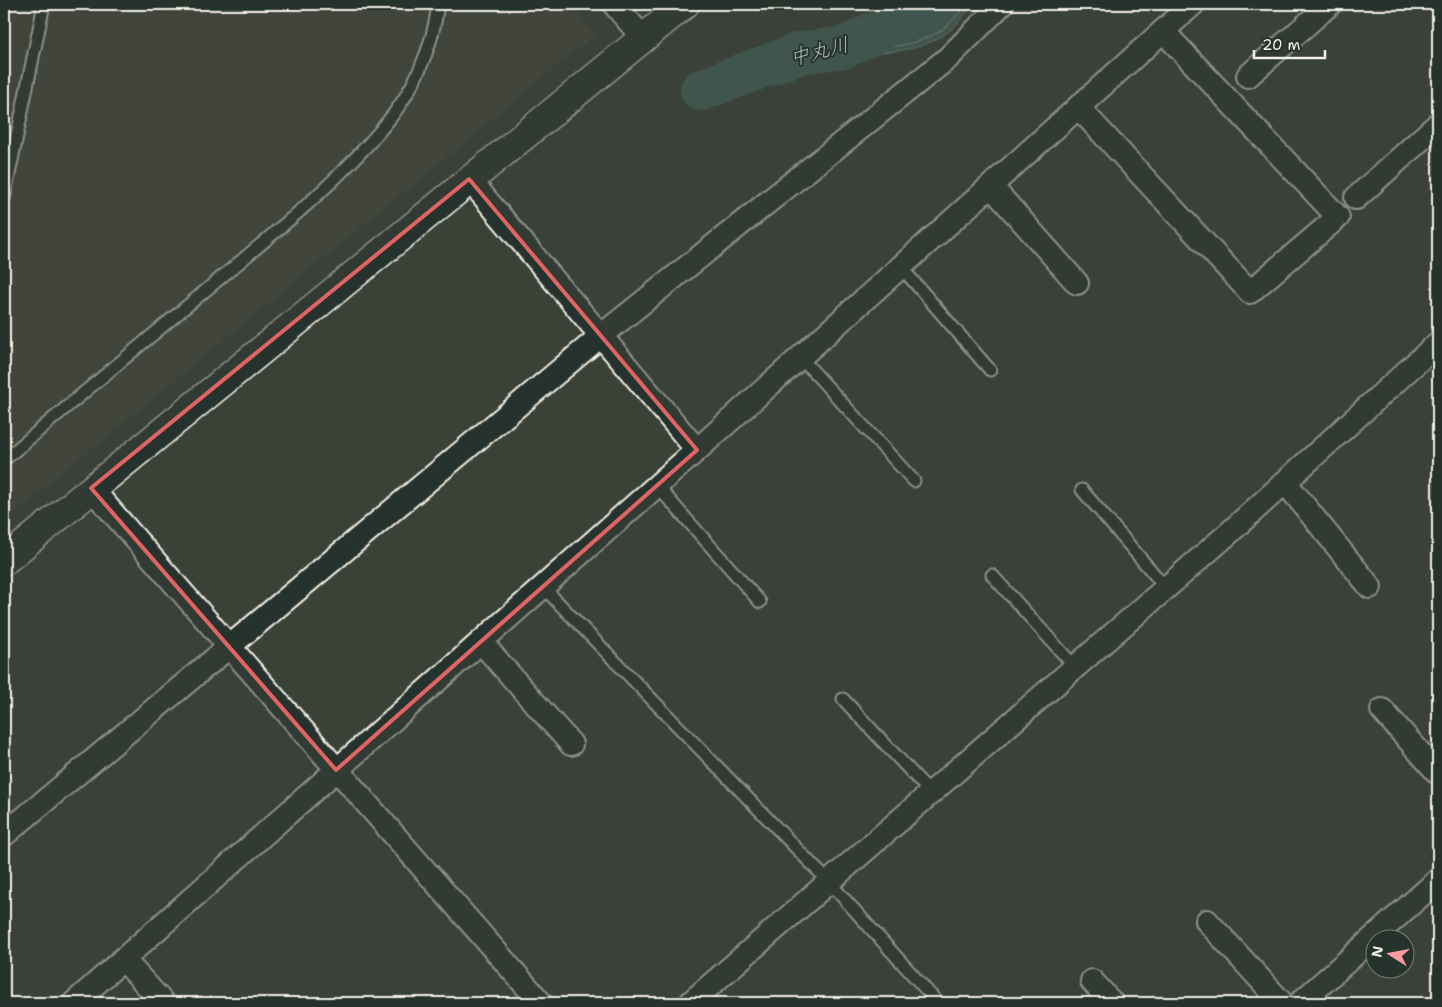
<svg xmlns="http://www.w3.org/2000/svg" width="1442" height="1007" viewBox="0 0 1442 1007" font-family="'Shantell Sans','Klee One',sans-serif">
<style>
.built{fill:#484c40}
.water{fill:#486d6b;stroke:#8da29d}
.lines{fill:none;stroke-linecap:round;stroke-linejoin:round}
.shore{stroke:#afbcb6;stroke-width:1}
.river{stroke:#486d6b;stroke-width:42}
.service-casing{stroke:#f4f1e8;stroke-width:15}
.minor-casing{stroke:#f4f1e8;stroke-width:26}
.tertiary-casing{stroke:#f4f1e8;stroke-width:31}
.service{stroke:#26332d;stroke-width:11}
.minor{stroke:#26332d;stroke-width:22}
.tertiary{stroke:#26332d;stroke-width:28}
.marked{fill:none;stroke:#df6462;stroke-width:4;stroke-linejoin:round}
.labels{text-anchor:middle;stroke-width:4;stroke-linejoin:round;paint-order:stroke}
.water-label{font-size:20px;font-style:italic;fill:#afbcb6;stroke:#26332d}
</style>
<rect width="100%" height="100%" fill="#3a4238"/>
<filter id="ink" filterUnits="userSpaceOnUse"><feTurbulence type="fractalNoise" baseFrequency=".02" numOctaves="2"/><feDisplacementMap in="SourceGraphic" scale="10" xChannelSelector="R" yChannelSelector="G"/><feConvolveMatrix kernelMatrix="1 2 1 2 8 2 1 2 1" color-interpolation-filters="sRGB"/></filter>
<g filter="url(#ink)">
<polygon class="built" points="4,4 569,4 596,34 4,521"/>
<path class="water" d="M899,4H975C965,13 956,27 945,34C912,56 870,54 833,49Z"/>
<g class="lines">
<g class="shore">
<path d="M901,4L899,10L852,42L851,46C875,53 923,44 943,29C952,22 960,12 968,4"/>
<polyline points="907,4 903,14 871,37 870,40 908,38 939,24 959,4"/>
<path d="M914,4L911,17L898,27L899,31C918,31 936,16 948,4"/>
</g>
<polyline class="river" points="701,90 800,53 845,47 933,4"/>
<g class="service-casing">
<g id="service">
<polyline points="4,199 44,4"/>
<polyline points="901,267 990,370"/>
<polyline points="800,357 914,481"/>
<path d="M4,460C77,398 150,337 224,275C279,229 338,182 384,126C413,92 433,48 438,4"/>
<polyline points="657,486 760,602"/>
<polyline points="1082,490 1166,588"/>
<polyline points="992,575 1075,667"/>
<polyline points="543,587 829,882 938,1003"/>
<polyline points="843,699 931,793"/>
</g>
</g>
<g class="minor-casing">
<g id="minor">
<polyline points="614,4 643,38"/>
<polyline points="1248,76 1330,4"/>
<polyline points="1078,107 1250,292 1338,217 1163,31"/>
<polyline points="469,179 697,450"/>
<polyline points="991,186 1077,283"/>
<polyline points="1356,198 1438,124"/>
<polyline points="1285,482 1370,587"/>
<polyline points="91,488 541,1003"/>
<polyline points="481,642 571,744"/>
<polyline points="1382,710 1438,773"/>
<polyline points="4,835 602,335 948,58 1002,4"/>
<polyline points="1207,921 1282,1003"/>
<polyline points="123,959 163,1003"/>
<polyline points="1092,981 1112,1003"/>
<polyline points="74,1003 697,450 1193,4"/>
<polyline points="690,1003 1229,533 1438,343"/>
<polyline points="1300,1003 1438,880"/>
</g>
</g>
<g class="tertiary-casing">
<polyline id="tertiary" points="4,561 685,4"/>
</g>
<use href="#service" class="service"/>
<use href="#minor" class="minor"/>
<use href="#tertiary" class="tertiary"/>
</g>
</g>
<path d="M0 0H1442V1007H0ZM469,179L697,450L336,770L91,488Z" fill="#3a4238" fill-opacity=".55" fill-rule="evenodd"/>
<path class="marked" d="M469,179L697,450L336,770L91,488Z"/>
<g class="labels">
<g class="water-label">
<text transform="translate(819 51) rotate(-14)" y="7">中丸川</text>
</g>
</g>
<rect width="1442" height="1007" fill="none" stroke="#26332d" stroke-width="20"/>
<rect x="10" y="10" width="1422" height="987" fill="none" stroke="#f4f1e8" stroke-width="2" filter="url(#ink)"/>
<g transform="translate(1390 954) rotate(281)"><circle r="24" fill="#26332d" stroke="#787f78"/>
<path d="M0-4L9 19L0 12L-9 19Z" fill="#ff9aa2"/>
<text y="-8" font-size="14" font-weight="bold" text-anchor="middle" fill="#f4f1e8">N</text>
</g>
<path d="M1254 50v8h71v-8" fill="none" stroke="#f4f1e8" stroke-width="2.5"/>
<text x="1262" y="50" font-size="15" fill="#f4f1e8" stroke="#26332d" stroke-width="4" paint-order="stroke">20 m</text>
</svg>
